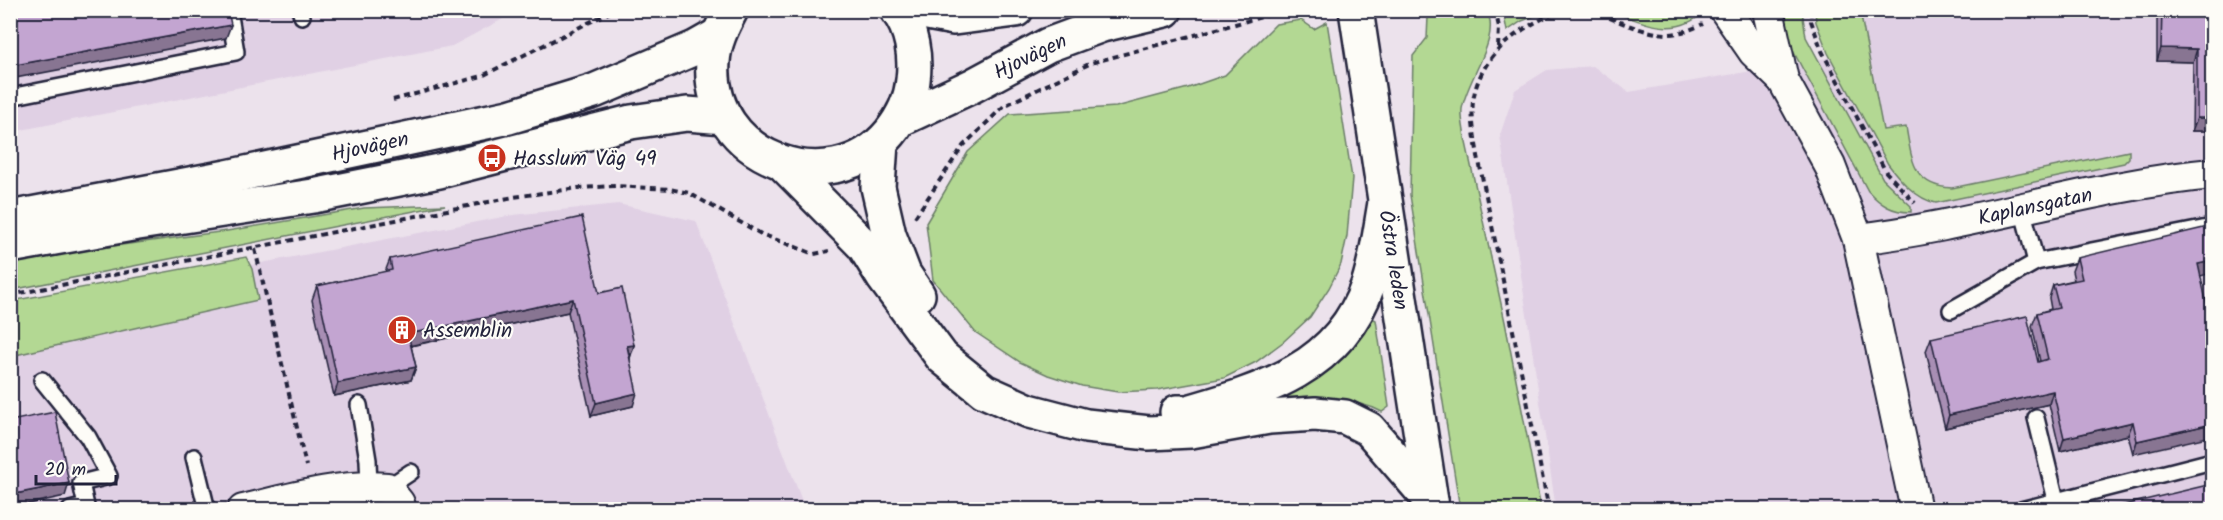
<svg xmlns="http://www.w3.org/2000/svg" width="2223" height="520" viewBox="0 0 2223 520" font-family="Kalam,sans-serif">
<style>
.built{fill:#e0d0e4}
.green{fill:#b3d893;stroke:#6a7d67;stroke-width:1.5}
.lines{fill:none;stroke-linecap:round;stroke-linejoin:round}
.service-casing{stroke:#22223b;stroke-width:20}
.minor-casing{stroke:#22223b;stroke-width:34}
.primary-casing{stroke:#22223b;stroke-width:38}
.trunk-casing{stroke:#22223b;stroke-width:38}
.path{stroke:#22223b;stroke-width:4;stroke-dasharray:6 4.5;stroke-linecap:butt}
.service{stroke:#fdfcf7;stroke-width:15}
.minor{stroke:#fdfcf7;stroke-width:30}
.primary{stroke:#fdfcf7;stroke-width:33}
.trunk{stroke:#fdfcf7;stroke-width:33}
.wall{fill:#a88eb4;stroke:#22223b;stroke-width:1.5}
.shaded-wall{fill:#887492;stroke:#22223b;stroke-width:1.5}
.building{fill:#c3a5d1;stroke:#22223b;stroke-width:1.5}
.labels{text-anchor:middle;stroke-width:4.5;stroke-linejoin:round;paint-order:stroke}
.street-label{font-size:21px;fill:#22223b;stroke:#fdfcf7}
.poi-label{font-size:21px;fill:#22223b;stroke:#fdfcf7;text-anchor:start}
</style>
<rect width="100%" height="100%" fill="#ece2ec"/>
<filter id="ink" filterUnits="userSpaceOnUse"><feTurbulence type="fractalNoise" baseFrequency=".0167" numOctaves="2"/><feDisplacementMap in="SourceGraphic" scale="12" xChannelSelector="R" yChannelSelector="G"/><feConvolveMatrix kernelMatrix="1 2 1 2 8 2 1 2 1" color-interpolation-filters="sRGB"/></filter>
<g filter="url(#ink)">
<g class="built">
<polygon points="11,11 518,11 452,46 11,132"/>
<polygon points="1854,11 2212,11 2212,509 1556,509 1500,135 1515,90 1547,70 1593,66 1629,92 1862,52"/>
<polygon points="618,204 696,221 805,509 11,510 11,311 513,215"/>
</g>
<g class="green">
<path d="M1487,11C1501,40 1467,78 1462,109C1461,118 1464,129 1465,138L1505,322L1541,509H1460L1410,195L1413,56L1427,38L1428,17L1422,11Z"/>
<polygon points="1503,11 1503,10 1547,11 1522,21 1507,31"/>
<path d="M1610,11H1705C1675,40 1644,22 1610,11Z"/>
<path d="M1780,11H1802L1806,37L1883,179L1911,206V212C1892,212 1881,205 1868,191L1791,47Z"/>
<path d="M1815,11H1860L1883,130L1906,127C1912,159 1912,186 1952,188L2129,151V158L2124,163L1936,203C1916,199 1900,180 1888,164L1828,53L1816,22Z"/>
<polygon points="1301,20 1314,29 1327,22 1352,178 1347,236 1341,264 1329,288 1310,317 1283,342 1256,362 1224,378 1157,390 1118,392 1082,386 1048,375 1020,362 975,332 933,280 926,223 968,152 1010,114 1116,107 1188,88 1225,75 1276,24"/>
<polygon points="445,205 11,290 11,264 91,249 227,231 364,208"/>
<polygon points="246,257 252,269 258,300 11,356 11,301"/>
<path d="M1370,317L1376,320L1389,407L1382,412C1349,394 1310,402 1274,405L1272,398Z"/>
</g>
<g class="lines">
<g class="service-casing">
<g id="service">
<polyline points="300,10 302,16"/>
<polyline points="10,97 236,52 229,10"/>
<polyline points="2022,208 2036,262"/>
<polyline points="1951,310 2036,262 2212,227"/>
<polyline points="42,380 88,437 109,476 81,483 86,506 70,510"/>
<polyline points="359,405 368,460 369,487"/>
<polyline points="2036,418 2056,500"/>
<polyline points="194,457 207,510"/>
<polyline points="387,488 411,472"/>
<polyline points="2021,510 2212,461"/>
</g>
</g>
<g class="minor-casing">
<g id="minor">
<polyline points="1725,10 1754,52 1783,80 1830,166 1858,239 1916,510"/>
<polyline points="1768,10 1783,80"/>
<path d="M1858,239C1977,225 2093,185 2212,174"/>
<path d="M243,510C289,499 339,484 387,488L399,503L401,510"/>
</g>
</g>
<g class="primary-casing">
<g id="primary">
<path d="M731,10C722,27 714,43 713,62C706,157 830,205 890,133C903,117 911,100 913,80C916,57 912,29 897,10"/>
<polyline points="912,10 954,18 1016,10"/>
<polyline points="901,119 972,86 1048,45 1102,25 1165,10"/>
<polyline points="10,218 227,177 509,117 594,91 695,48 718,35"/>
<polyline points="10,246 132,224 313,196 439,171 631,122 687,114 725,117"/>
</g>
</g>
<g class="trunk-casing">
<g id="trunk">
<polyline points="1356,10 1431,501"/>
<polyline points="881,143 878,187 889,235 904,274 918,295"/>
<polyline points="783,164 864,246 883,277 942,357 984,391 1029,411 1086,426 1149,433 1191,431 1269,417 1315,414 1345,417 1369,429 1431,501"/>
<path d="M1177,412H1188C1264,390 1340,368 1368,285C1377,258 1380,231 1385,203"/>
</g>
</g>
<g class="path">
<polyline points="1495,10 1499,27 1498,48"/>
<path d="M1590,10C1614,19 1641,33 1667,34C1680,34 1692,29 1703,24"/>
<polyline points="1811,10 1811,21 1822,51 1869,140 1886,172 1915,203"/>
<polyline points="393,100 482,76 614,10"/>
<polyline points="915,217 963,146 1004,106 1091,63 1287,10"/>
<polyline points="255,249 306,466"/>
<polyline points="10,295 514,197 578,188 615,186 670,189 689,193 761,234 814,254 829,251"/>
<path d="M1549,510L1478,156C1475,138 1471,119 1473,101C1480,53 1521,26 1563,10"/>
</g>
<use href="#service" class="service"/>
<use href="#minor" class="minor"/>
<use href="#primary" class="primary"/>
<use href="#trunk" class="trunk"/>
</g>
<g class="wall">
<polygon points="2160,10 2212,10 2212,131 2192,131 2193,62 2157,61 2157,17"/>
<polygon points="2077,258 2200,276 2133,454 2128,435 2060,451 2049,404 1945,428 1926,351 1931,338 2038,362 2040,361 2032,326 2037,313 2051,309 2049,298 2053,285 2074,280 2072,271"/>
<polygon points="390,259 599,293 634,345 630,358 633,406 591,416 568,312 411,346 416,367 411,380 334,396 312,300 317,286 385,272"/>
</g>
<g class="shaded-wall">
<polygon points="231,25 226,38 10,79 10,66"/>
<polygon points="2161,48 2197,49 2193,62 2157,61"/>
<polygon points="2197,118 2212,118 2212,131 2192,131"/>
<polygon points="2212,261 2212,273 2193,278 2198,264"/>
<polygon points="573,299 568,312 404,347 408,334"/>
<polygon points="634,345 630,358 627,346"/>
<polygon points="416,367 411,380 334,396 338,383"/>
<polygon points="2053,391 2049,404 1945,428 1949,415"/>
<polygon points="637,393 633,406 591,416 596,403"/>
<polygon points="2133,422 2128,435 2060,451 2064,438"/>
<polygon points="2212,424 2212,436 2133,454 2137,441"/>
<polygon points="69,483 65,496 10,508 10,495"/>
</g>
<g class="building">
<polygon points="10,10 228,10 231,25 10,66"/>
<polygon points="2162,10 2212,10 2212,118 2197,118 2197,49 2161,48"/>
<polygon points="582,217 599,293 622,288 634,345 627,346 637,393 596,403 573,299 408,334 416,367 338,383 317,286 392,270 390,259"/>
<polygon points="2212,226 2212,261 2198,264 2212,328 2212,424 2137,441 2133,422 2064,438 2053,391 1949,415 1931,338 2027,316 2038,362 2048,359 2037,313 2059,308 2053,285 2082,279 2077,258"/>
<polygon points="55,412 69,483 10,495 10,421"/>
<polygon points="2212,484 2212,510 2103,510"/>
</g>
</g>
<defs>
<g id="bus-disc" transform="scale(1.5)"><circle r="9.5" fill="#c8321e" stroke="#fdfcf7"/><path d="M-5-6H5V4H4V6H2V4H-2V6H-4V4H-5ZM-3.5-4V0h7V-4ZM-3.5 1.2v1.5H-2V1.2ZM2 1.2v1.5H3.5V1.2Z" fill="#fff"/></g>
<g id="building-disc" transform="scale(1.5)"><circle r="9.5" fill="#c8321e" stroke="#fdfcf7"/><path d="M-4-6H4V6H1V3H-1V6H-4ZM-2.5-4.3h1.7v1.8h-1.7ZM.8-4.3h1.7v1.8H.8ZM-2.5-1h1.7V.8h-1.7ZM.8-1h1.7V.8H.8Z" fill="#fff"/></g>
</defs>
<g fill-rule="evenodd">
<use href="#bus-disc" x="492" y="158"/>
<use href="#building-disc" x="402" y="330"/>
</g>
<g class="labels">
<g class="street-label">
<text transform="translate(1030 56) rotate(-26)" y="7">Hjovägen</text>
<text transform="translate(370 146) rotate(-12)" y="7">Hjovägen</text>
<text transform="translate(2035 206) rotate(-12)" y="7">Kaplansgatan</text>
<text transform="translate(1394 260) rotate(81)" y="7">Östra leden</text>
</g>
<g class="poi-label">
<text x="513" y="165">Hasslum Väg 49</text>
<text x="423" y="337">Assemblin</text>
</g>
</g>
<rect width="2223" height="520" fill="none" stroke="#fdfcf7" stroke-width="36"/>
<rect x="18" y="18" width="2187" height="484" fill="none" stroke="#22223b" stroke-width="2" filter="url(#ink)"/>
<path d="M36 475v9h80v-9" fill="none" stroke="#22223b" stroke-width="3"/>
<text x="45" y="475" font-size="18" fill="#22223b" stroke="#fdfcf7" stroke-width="4.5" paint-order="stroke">20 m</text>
</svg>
